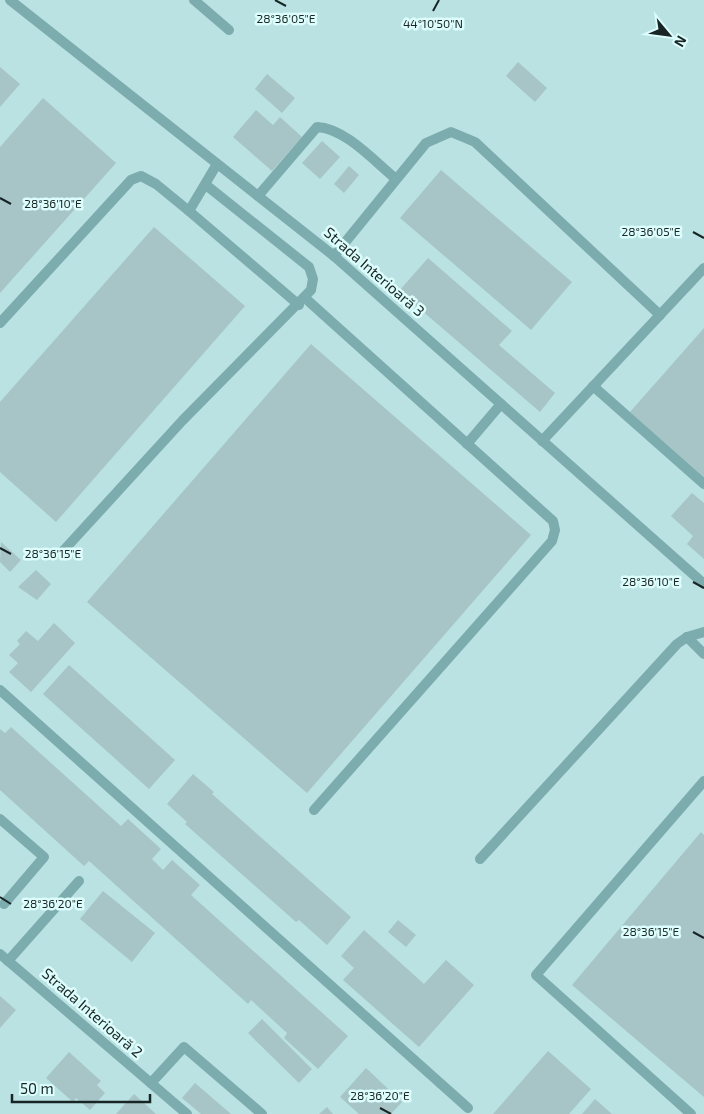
<svg xmlns="http://www.w3.org/2000/svg" width="704" height="1114" viewBox="0 0 704 1114" font-family="'Exo 2',sans-serif">
<style>
.built{fill:#bae2e3}
.building{fill:#a7c5c6}
.lines{fill:none;stroke-linecap:round;stroke-linejoin:round}
.lane{stroke:#7cacae;stroke-width:10}
.ticks{fill:none;stroke:#192525;stroke-width:2}
.labels{text-anchor:middle;stroke-width:5;stroke-linejoin:round;paint-order:stroke}
.street-label{font-size:15px;fill:#192525;stroke:#ddfdfd}
.ticks-label{font-size:12px;text-anchor:middle;fill:#192525;stroke:#ddfdfd;stroke-width:5;stroke-linejoin:round;paint-order:stroke}
</style>
<rect width="100%" height="100%" fill="#d0eff0"/>
<rect class="built" x="0" y="0" width="704" height="1114"/>
<g class="building">
<polygon points="518,62 547,88 535,102 506,76"/>
<polygon points="0,67 20,84 0,107"/>
<polygon points="267,74 295,98 282,113 255,89"/>
<polygon points="43,98 116,163 0,293 0,147"/>
<polygon points="256,110 273,125 280,117 302,137 272,171 233,137"/>
<polygon points="322,141 340,157 320,179 302,163"/>
<polygon points="349,166 359,175 344,193 334,184"/>
<polygon points="441,170 572,282 531,330 400,218"/>
<polygon points="154,227 245,306 56,522 0,472 0,402"/>
<polygon points="428,258 512,331 499,345 555,393 540,412 399,291"/>
<polygon points="704,328 704,477 630,412"/>
<polygon points="311,344 531,535 307,793 87,602"/>
<polygon points="692,493 704,503 704,559 687,544 693,536 671,516"/>
<polygon points="1,542 21,560 10,572 0,562"/>
<polygon points="36,570 51,584 37,600 18,587"/>
<polygon points="54,623 75,643 31,692 9,672 18,663 9,655 20,644 17,641 26,631 38,641"/>
<polygon points="69,665 175,760 149,789 43,694"/>
<polygon points="11,727 121,826 128,819 161,849 152,859 163,870 172,860 200,885 191,895 348,1036 318,1069 284,1038 287,1033 251,1000 248,1004 89,861 84,866 0,790 0,729 5,733"/>
<polygon points="193,774 214,792 212,794 351,917 327,945 299,920 296,922 185,824 187,822 167,804"/>
<polygon points="701,832 704,835 704,1097 572,985"/>
<polygon points="103,891 155,933 132,962 80,919"/>
<polygon points="398,920 416,935 406,947 388,932"/>
<polygon points="364,930 424,984 446,960 474,985 419,1047 343,980 354,968 341,956"/>
<polygon points="0,996 16,1010 0,1028"/>
<polygon points="262,1019 312,1069 299,1083 248,1033"/>
<polygon points="548,1051 591,1089 569,1114 493,1114"/>
<polygon points="69,1052 101,1081 97,1085 105,1093 90,1110 76,1098 73,1102 46,1078"/>
<polygon points="366,1068 402,1102 391,1114 359,1114 340,1097"/>
<polygon points="195,1083 231,1114 201,1114 182,1098"/>
<polygon points="134,1094 156,1114 116,1114"/>
<polygon points="595,1099 612,1114 582,1114"/>
<polygon points="327,1107 333,1114 319,1114"/>
</g>
<g class="lines">
<g class="lane">
<polyline points="10,0 334,256 704,584"/>
<polyline points="194,0 229,30"/>
<path d="M258,196L317,127C345,128 375,162 396,179"/>
<polyline points="189,211 217,164"/>
<polyline points="334,256 426,143 451,132 475,142 660,315"/>
<polyline points="305,298 553,521 555,530 552,541 314,810"/>
<polyline points="0,323 131,180 141,176 156,184 189,211 299,305"/>
<polyline points="593,386 704,484"/>
<polyline points="542,441 704,268"/>
<polyline points="467,444 501,404"/>
<polyline points="64,550 182,421 311,290 313,279 309,267 206,185"/>
<polyline points="687,637 704,654"/>
<polyline points="0,690 468,1108"/>
<polyline points="0,819 44,857 4,904"/>
<polyline points="480,859 677,644 687,637 704,632"/>
<polyline points="0,954 187,1114"/>
<polyline points="8,961 79,881"/>
<polyline points="151,1083 184,1047 262,1114"/>
<polyline points="691,1114 536,975 704,781"/>
</g>
</g>
<path class="ticks" d="M275,0L286,6M433,11L439,0M0,198L11,204M693,232L704,238M0,548L11,554M693,582L704,588M0,897L11,904M693,932L704,938M380,1108L391,1114"/>
<g class="labels">
<g class="street-label">
<text transform="translate(374 272) rotate(41)" y="5">Strada Interioară 3</text>
<text transform="translate(92 1013) rotate(41)" y="5">Strada Interioară 2</text>
</g>
</g>
<g class="ticks-label">
<text x="286" y="23">28°36'05"E</text>
<text x="433" y="28">44°10'50"N</text>
<text x="53" y="208">28°36'10"E</text>
<text x="651" y="236">28°36'05"E</text>
<text x="53" y="558">28°36'15"E</text>
<text x="651" y="586">28°36'10"E</text>
<text x="53" y="908">28°36'20"E</text>
<text x="651" y="936">28°36'15"E</text>
<text x="380" y="1100">28°36'20"E</text>
</g>
<g transform="translate(669 35) rotate(119)" stroke="#ddfdfd" stroke-width="4" paint-order="stroke">
<path d="M0-4L9 19L0 12L-9 19Z" fill="#192525"/>
<text y="-8" font-size="14" font-weight="bold" text-anchor="middle" fill="#192525">N</text>
</g>
<path d="M12 1094v8h138v-8" fill="none" stroke="#192525" stroke-width="2.5"/>
<text x="20" y="1094" font-size="15" fill="#192525" stroke="#ddfdfd" stroke-width="4" paint-order="stroke">50 m</text>
</svg>
